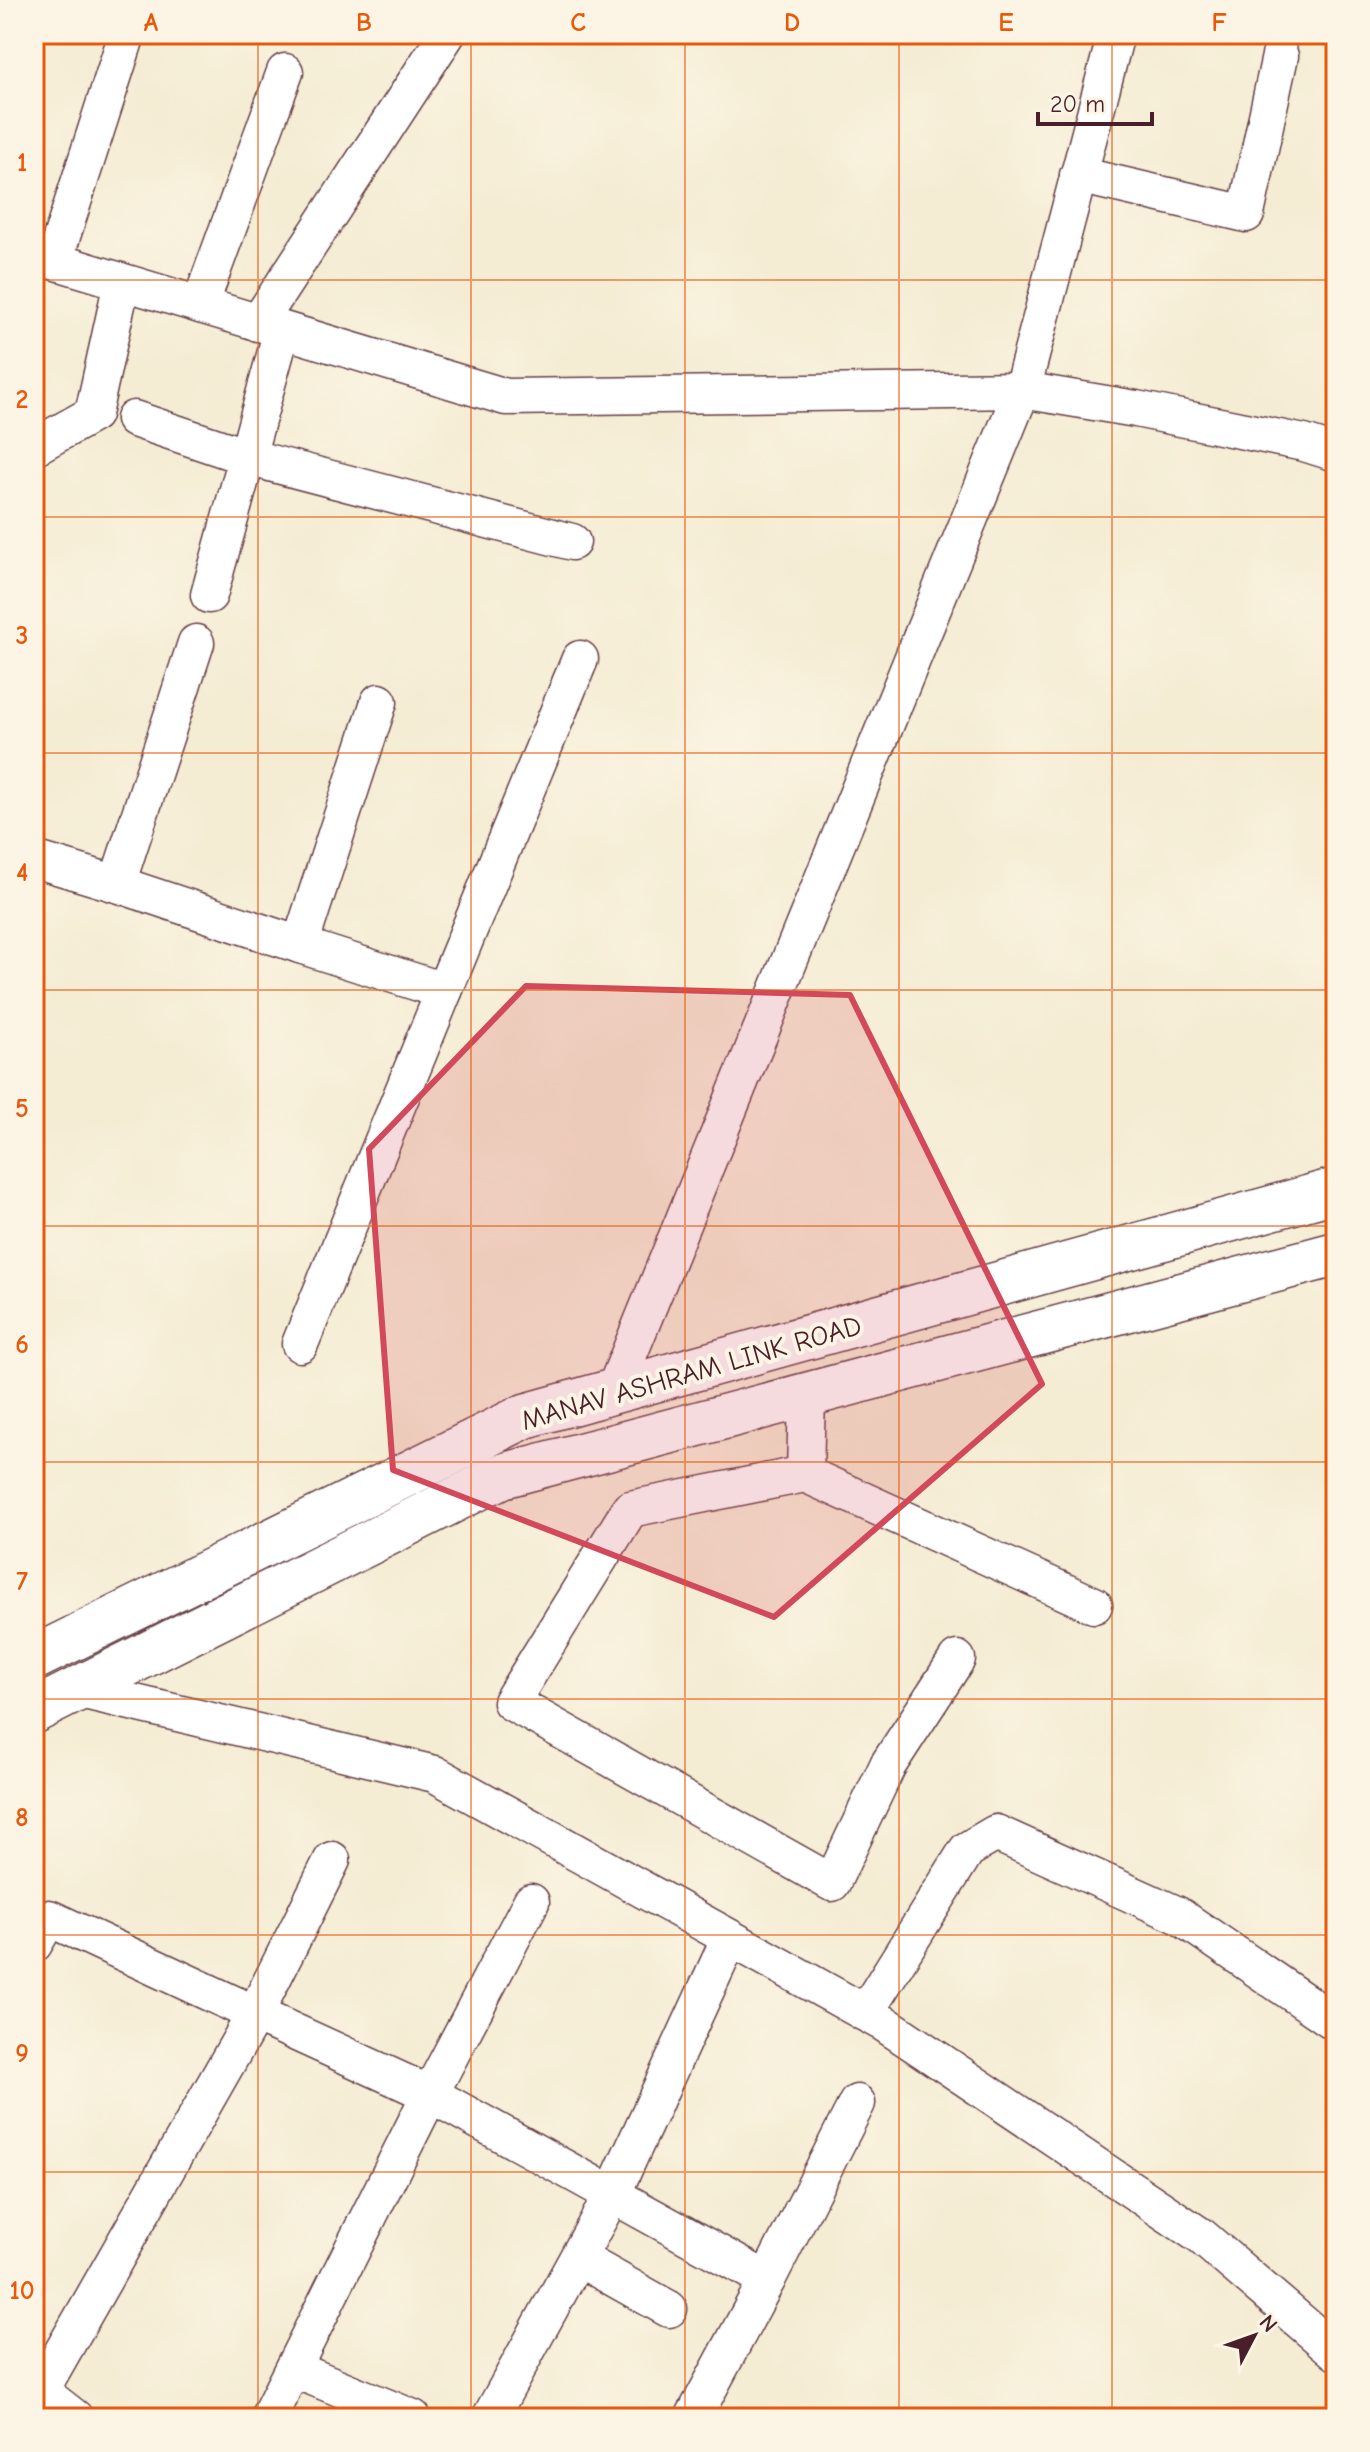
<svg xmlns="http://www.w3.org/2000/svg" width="1370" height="2452" viewBox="0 0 1370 2452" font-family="'Comic Neue',sans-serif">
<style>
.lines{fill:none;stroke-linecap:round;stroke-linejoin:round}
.minor-casing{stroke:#643e44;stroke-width:39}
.trunk-casing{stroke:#643e44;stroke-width:47}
.minor{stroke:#fff;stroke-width:36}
.trunk{stroke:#fff;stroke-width:44}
.marked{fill:#d1495b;fill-opacity:0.2;stroke:#d1495b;stroke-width:6;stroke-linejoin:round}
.grid{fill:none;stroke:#e8590c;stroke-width:2;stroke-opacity:0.55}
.labels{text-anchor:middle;stroke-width:8;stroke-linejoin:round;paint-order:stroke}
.street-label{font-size:28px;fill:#4a1f2b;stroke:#fcf5e5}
.neatline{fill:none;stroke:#e8590c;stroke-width:3}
.grid-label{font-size:26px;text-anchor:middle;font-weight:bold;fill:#e8590c}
</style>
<rect width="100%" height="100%" fill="#fcf5e5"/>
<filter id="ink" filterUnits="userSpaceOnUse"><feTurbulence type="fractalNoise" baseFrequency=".0125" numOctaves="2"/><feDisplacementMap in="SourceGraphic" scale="16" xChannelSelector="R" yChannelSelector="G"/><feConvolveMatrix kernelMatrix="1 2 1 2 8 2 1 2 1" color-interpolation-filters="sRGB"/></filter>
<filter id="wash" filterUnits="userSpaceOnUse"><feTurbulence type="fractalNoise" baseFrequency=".006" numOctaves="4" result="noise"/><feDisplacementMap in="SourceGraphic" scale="32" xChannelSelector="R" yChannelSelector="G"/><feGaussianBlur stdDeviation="1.8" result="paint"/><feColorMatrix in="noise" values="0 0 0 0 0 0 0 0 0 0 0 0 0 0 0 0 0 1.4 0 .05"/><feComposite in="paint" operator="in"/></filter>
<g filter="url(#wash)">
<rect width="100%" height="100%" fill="#f4ecd3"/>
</g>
<g filter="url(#ink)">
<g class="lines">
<g class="minor-casing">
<g id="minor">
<polyline points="1078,175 1246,214 1280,56"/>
<polyline points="34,255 506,397 1022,390 1136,409 1304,443 1336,453"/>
<polyline points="54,261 127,34"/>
<polyline points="200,305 285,72"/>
<polyline points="258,323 447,34"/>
<polyline points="134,419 247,457 572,542"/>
<polyline points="34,447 93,414 122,282"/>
<polyline points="209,595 282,330"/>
<polyline points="34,859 117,884 300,945 379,702"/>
<polyline points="117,884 196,643"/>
<polyline points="300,945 444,991 300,1344"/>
<polyline points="444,991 580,659"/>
<polyline points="614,1391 1022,390 1116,34"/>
<polyline points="807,1395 805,1474 1094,1605"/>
<polyline points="805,1474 630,1509 511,1702 832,1883 888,1765 957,1659"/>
<polyline points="76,1689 435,1774 885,2024 1202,2237 1336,2352"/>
<polyline points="531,1902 430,2094 767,2280 693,2418"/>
<polyline points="34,1944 49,1918 255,2014 332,1860"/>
<polyline points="865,2013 967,1850 996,1833 1178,1915 1336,2023"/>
<polyline points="578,2258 669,2309"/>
<polyline points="767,2280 857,2103"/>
<polyline points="293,2369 413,2418"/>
<polyline points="34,2386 75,2418"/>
<polyline points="34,2402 255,2014 430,2094 268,2418"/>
<polyline points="490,2418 612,2195 730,1938"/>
</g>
</g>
<g class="trunk-casing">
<g id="trunk">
<polyline points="34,1658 525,1416 1336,1190"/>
<polyline points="34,1711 502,1476 1336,1254"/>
</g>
</g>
<use href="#minor" class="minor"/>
<use href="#trunk" class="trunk"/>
</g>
</g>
<path class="marked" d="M526,986L850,995L1042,1384L774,1617L393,1470L369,1149Z"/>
<path class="grid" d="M258,34V2418M471,34V2418M685,34V2418M899,34V2418M1112,34V2418M34,280H1336M34,517H1336M34,753H1336M34,990H1336M34,1226H1336M34,1462H1336M34,1699H1336M34,1935H1336M34,2172H1336"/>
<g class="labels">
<g class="street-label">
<text transform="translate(691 1372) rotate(-16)" y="10">MANAV ASHRAM LINK ROAD</text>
</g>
</g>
<rect width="1370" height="2452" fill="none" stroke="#fcf5e5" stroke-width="88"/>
<g transform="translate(1254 2336) rotate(49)" stroke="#fcf5e5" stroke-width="6" paint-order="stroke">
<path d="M0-6L14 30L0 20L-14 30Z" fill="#4a1f2b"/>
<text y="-12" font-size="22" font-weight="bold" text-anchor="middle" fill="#4a1f2b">N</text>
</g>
<path d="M1038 112v12h114v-12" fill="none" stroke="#4a1f2b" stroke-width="4"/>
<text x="1050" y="112" font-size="24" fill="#4a1f2b" stroke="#fcf5e5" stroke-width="6" paint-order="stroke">20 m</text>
<rect x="44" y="44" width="1282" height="2364" class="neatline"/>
<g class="grid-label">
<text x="151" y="31">A</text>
<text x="364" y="31">B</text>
<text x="578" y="31">C</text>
<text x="792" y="31">D</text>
<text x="1006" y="31">E</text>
<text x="1219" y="31">F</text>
<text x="22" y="171">1</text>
<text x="22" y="408">2</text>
<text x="22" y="644">3</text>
<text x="22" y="881">4</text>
<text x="22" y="1117">5</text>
<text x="22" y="1353">6</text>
<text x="22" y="1590">7</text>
<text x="22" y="1826">8</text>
<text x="22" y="2062">9</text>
<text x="22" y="2299">10</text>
</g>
</svg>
